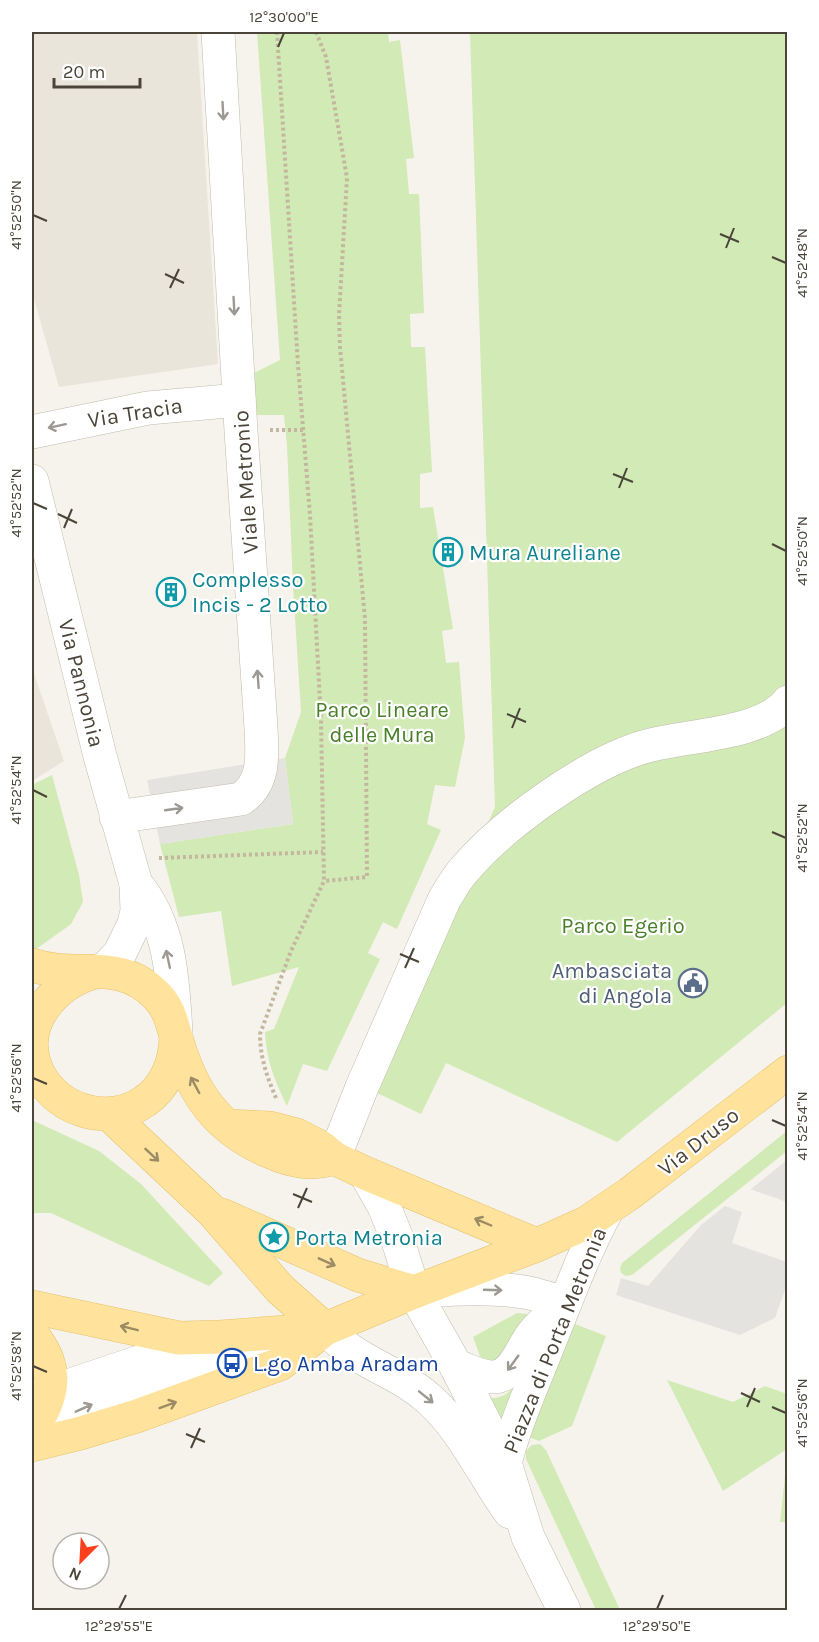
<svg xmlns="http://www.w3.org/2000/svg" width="819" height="1642" viewBox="0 0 819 1642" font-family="Karla,sans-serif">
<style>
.residential{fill:#eae5da}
.green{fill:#d2eab5}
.parking{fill:#e5e3e0}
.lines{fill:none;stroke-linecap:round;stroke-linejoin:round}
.minor-casing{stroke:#c2bbae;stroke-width:34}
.major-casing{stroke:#e6c16a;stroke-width:34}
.path{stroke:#c4b79f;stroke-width:4;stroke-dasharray:3 3;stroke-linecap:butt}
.minor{stroke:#fff;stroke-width:33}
.major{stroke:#ffe39c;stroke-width:33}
.oneway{stroke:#9c9892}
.oneway2{stroke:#9c8c66}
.ticks{fill:none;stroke:#4b4439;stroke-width:2}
.labels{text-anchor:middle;stroke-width:4.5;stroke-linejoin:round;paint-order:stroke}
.street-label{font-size:22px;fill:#4b4439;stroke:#fff}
.culture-label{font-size:22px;fill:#0d838f;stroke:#fff;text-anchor:start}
.park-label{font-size:22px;fill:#4a7f2a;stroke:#fff}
.service-label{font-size:22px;fill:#4e5e75;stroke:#fff;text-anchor:end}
.transit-label{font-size:22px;fill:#164399;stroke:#fff;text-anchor:start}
.neatline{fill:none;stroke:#4b4439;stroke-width:2}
.ticks-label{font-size:15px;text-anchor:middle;fill:#4b4439}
</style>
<rect width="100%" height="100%" fill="#f6f3ec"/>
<g class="residential">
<polygon points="32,32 197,32 218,364 59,387 32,292"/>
<polygon points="32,668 64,761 32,781"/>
</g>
<g class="green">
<path d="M257,32H388L389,42L400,40L414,158L406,159L409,194H419L424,313L410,314L411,347H425L432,472L420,474V508L433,507L453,629L442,631L446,663L459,662L465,738L455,787L435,785L427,824L441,830L397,929L383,922L368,953L380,959L327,1071L303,1064L287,1106C274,1078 267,1063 265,1032L274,1029L299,967L232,986L221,911L179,917L160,844L293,824L285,758L301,712L293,586L287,446L284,415H251L248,376L280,360Z"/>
<polygon points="470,32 787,32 787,1003 617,1142 446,1063 421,1114 371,1090 495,807"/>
<polygon points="52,775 79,875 83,902 71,924 35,950 32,947 32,785"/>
<polygon points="32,1120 99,1151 141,1184 223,1273 209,1286 51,1213 32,1213"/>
<polygon points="787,1131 787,1151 632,1275 626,1276 621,1273 620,1268 622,1263"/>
<polygon points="517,1313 528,1314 501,1361 485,1361 480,1356 473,1337"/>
<polygon points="567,1321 606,1336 572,1426 539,1441 524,1435"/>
<path d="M530,1361L500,1423L487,1397C510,1403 520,1377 530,1361Z"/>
<polygon points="667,1380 733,1402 765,1386 787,1394 787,1449 723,1491"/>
<polygon points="540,1444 546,1450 620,1610 596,1610 526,1459 526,1451 532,1445"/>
<polygon points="787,1475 787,1522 780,1522 785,1476"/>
</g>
<g class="parking">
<polygon points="285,758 293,824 160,844 147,780"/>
<polygon points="787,1160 787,1202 750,1189 751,1189"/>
<polygon points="725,1206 742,1212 732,1243 787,1262 787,1284 775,1318 740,1335 616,1295 621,1278 648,1286 701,1225"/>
</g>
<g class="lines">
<g class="minor-casing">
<g id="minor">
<polyline points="32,432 148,408 239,400"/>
<polyline points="32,481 100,756 136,884 137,911 134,924 120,953 107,967 99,971"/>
<path d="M116,817L241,799C266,782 262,754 261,728L241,431L218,32"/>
<path d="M136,884C171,925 173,981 176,1033"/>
<path d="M334,1158L362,1087L444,900C450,890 456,879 464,870C503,824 589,762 647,746C686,735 762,735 788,702"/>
<polyline points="365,1173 384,1206 398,1241 414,1292 456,1366 505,1463 528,1537 564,1610"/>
<path d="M424,1291C457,1289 491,1287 524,1292C538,1294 551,1300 565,1303"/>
<path d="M325,1329C333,1336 341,1344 350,1350C376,1368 406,1378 429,1399C463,1429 483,1475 510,1512"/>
<path d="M456,1366C468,1370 480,1377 492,1377C513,1378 521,1349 532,1335C536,1329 542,1324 548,1318"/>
<polyline points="32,1398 163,1354"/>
<polyline points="32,1434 58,1419 101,1400 262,1337"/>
<path d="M505,1463C516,1421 534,1382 550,1341C568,1297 584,1252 607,1210"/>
</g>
</g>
<g class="major-casing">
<g id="major">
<path d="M32,965C77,980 118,957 156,995C170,1008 173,1027 178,1044C194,1096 218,1129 268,1151C290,1161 311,1166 334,1158"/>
<path d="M95,972C55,983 20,1022 35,1065C51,1110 107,1128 145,1101C166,1087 175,1062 176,1038"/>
<polyline points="110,1115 212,1211 280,1289 325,1329"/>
<polyline points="229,1126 270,1128 297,1135 322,1148 334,1158 365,1173 537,1245"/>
<polyline points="222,1215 358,1275 414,1292"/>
<polyline points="32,1307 179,1338 220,1337 325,1329"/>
<path d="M32,1333C37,1342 45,1351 48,1362C56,1385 46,1410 32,1427"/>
<polyline points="32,1445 81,1433 137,1416 280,1364 325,1329 414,1292 537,1245 586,1223 629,1194 788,1072"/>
</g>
</g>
<g class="path">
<polyline points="316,32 326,57 347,178 339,315 340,347 365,619 367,877 324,881"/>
<polyline points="270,430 303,430"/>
<polyline points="159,858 323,852"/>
<path d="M276,1098C267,1077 260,1057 260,1034L291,951L324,881L321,720L310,515L298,365L277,32"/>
</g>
<use href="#minor" class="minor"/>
<use href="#major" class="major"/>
</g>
<defs><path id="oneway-shaft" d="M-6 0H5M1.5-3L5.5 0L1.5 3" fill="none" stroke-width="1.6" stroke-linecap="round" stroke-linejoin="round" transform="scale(1.5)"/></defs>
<g class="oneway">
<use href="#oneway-shaft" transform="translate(223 111) rotate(87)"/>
<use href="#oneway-shaft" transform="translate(234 306) rotate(87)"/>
<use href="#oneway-shaft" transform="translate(57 426) rotate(168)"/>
<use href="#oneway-shaft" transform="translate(258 679) rotate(-94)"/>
<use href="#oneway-shaft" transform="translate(174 809) rotate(-8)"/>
<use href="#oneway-shaft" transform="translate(168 959) rotate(-102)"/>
<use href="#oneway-shaft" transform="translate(493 1290) rotate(2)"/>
<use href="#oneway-shaft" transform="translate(513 1363) rotate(126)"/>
<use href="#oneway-shaft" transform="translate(426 1397) rotate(39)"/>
<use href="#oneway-shaft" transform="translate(84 1408) rotate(-24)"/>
</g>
<g class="oneway2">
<use href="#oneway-shaft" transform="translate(195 1085) rotate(-118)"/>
<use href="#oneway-shaft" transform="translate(152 1155) rotate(43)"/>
<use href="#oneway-shaft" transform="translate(483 1222) rotate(-157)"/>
<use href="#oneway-shaft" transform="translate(327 1262) rotate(24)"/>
<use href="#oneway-shaft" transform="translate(129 1328) rotate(-166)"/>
<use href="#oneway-shaft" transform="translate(168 1405) rotate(-20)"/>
</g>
<path class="ticks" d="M278,47L284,33M33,215L47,221M720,234L739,242M726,248L734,228M772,257L786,263M165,274L184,283M170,288L179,269M613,474L633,482M619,488L627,468M33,503L47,509M58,514L77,523M64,528L72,509M772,544L786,551M507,714L526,722M512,728L520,708M33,790L47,797M772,832L786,838M400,954L419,962M405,968L414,948M33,1078L47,1084M772,1120L786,1126M293,1194L312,1202M298,1208L307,1188M33,1366L47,1372M741,1393L760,1402M747,1407L755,1388M772,1407L786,1413M186,1434L205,1442M191,1448L200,1428M119,1609L126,1595M657,1609L663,1595"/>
<defs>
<g id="building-ring" transform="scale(1.5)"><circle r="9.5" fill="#fff" stroke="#0f9aa8" stroke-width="1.5"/><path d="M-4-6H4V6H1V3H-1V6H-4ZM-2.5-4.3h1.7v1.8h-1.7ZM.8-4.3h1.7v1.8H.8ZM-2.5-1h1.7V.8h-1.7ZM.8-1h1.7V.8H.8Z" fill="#0f9aa8"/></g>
<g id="civic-ring" transform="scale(1.5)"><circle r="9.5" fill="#fff" stroke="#5c6f8a" stroke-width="1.5"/><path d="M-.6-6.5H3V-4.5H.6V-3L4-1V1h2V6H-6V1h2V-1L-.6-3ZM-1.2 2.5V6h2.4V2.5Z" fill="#5c6f8a"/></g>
<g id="sight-ring" transform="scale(1.5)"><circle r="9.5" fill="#fff" stroke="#0f9aa8" stroke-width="1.5"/><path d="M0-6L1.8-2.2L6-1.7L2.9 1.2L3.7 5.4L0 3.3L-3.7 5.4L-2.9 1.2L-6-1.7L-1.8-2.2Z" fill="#0f9aa8"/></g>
<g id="bus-ring" transform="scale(1.5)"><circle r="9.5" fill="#fff" stroke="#1a4fb4" stroke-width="1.5"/><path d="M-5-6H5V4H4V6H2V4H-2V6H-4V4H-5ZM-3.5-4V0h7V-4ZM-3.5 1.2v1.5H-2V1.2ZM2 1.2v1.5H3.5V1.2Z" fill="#1a4fb4"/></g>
</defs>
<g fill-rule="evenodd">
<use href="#building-ring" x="448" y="552"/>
<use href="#building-ring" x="171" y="592"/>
<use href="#civic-ring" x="693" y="983"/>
<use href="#sight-ring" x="274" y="1237"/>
<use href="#bus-ring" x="232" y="1363"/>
</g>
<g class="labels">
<g class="street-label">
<text transform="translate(135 412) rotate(-9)" y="8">Via Tracia</text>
<text transform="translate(245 482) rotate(-94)" y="8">Viale Metronio</text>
<text transform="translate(82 683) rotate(76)" y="8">Via Pannonia</text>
<text transform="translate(698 1141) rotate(-38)" y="8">Via Druso</text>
<text transform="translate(554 1340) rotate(-68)" y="8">Piazza di Porta Metronia</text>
</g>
<g class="culture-label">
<text x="469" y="560">Mura Aureliane</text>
<text x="192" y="587">Complesso<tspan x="192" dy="25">Incis - 2 Lotto</tspan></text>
<text x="295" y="1245">Porta Metronia</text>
</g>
<g class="park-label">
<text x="382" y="717">Parco Lineare<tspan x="382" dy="25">delle Mura</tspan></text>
<text x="623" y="933">Parco Egerio</text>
</g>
<g class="service-label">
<text x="672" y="978">Ambasciata<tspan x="672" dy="25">di Angola</tspan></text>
</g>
<g class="transit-label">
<text x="253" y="1371">L.go Amba Aradam</text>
</g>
</g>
<rect width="819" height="1642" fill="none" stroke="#ffffff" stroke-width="66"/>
<g transform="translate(81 1561) rotate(204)"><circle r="28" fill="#ffffff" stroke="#b7b4b0" stroke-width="1.5"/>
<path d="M0-4.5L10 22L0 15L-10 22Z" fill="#fc3f1d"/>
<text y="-9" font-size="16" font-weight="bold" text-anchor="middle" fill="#4b4439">N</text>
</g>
<path d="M54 78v9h86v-9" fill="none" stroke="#4b4439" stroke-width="3"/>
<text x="63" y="78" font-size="18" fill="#4b4439" stroke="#ffffff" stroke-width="4.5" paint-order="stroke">20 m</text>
<rect x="33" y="33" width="753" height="1576" class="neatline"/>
<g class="ticks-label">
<text x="284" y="22">12°30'00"E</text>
<text transform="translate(16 215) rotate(-90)" y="5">41°52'50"N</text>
<text transform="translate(802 263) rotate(-90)" y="5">41°52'48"N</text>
<text transform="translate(16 503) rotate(-90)" y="5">41°52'52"N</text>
<text transform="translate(802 551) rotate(-90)" y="5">41°52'50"N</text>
<text transform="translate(16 790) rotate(-90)" y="5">41°52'54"N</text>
<text transform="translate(802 838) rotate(-90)" y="5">41°52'52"N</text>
<text transform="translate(16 1078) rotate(-90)" y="5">41°52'56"N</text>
<text transform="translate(802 1126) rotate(-90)" y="5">41°52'54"N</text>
<text transform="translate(16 1366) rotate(-90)" y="5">41°52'58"N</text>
<text transform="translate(802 1413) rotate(-90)" y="5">41°52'56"N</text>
<text x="119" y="1631">12°29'55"E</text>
<text x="657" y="1631">12°29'50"E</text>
</g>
</svg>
